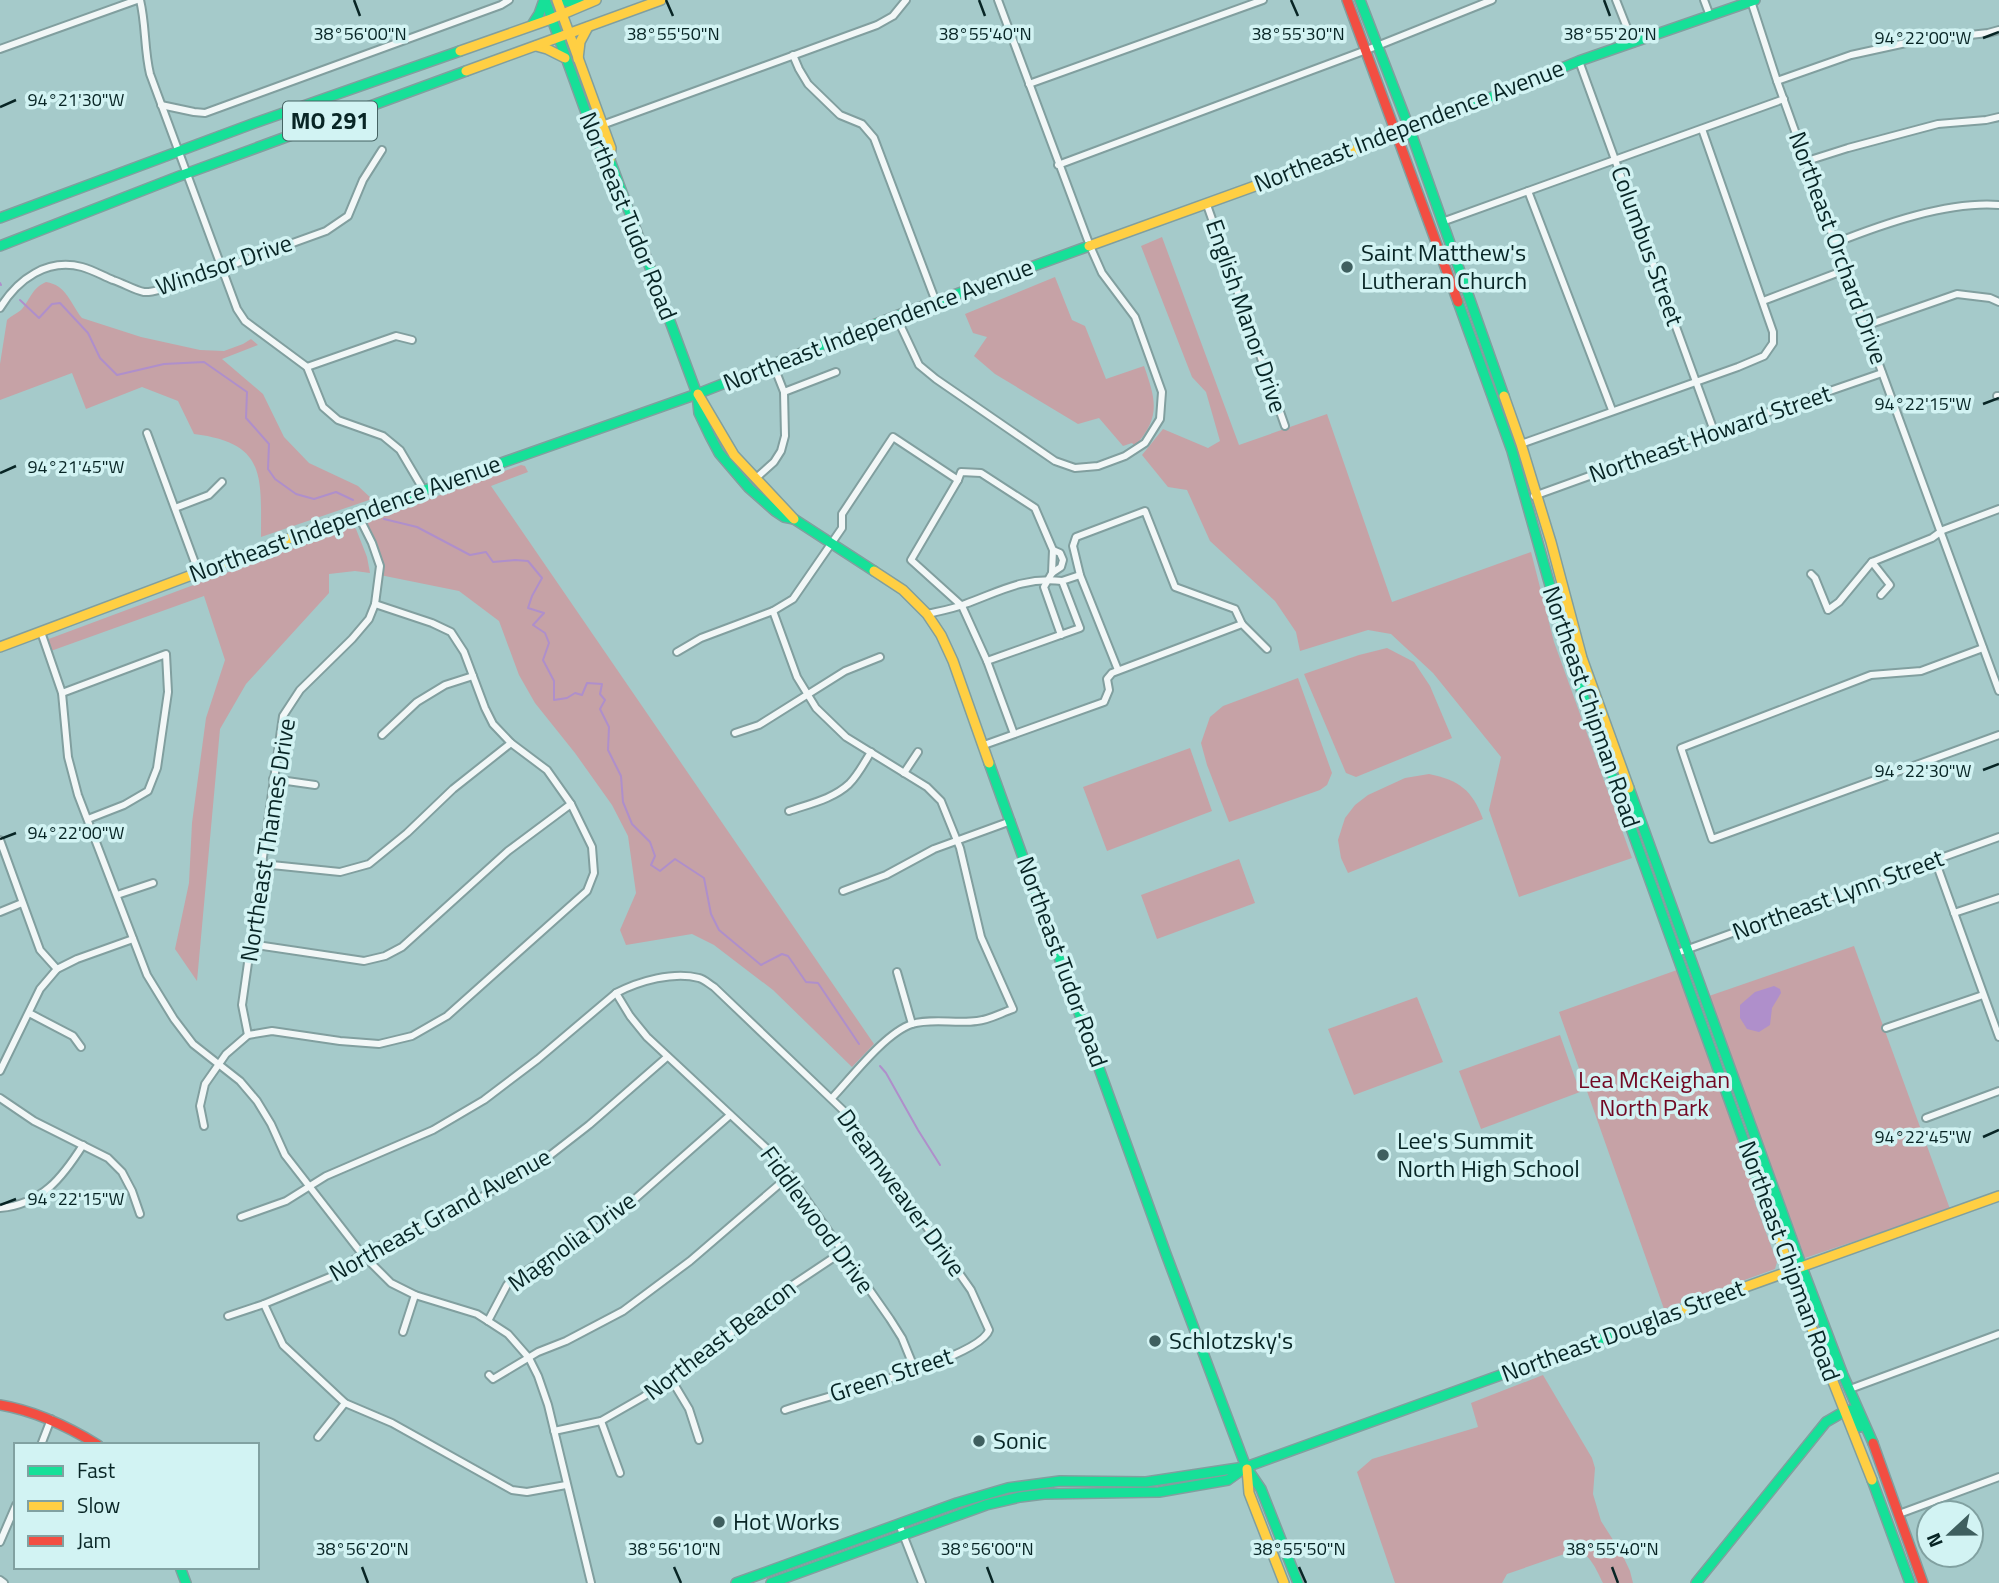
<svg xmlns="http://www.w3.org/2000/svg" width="1999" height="1583" viewBox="0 0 1999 1583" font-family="'Titillium Web',sans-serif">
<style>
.green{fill:#c6a2a6}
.water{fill:#af8fcb}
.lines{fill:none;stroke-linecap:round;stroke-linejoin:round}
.stream{stroke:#af8fcb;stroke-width:2}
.street-casing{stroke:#819f9f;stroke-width:10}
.fast-casing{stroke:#819f9f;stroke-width:12}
.slow-casing{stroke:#819f9f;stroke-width:12}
.jam-casing{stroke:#819f9f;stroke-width:12}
.street{stroke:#f2f7f7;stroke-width:6}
.fast{stroke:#16e098;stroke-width:9}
.slow{stroke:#ffcf43;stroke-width:9}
.jam{stroke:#f24e42;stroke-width:9}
.ticks{fill:none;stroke:#082525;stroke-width:2.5}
.poi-dot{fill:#3f5f5f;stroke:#d2f3f3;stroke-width:2.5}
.labels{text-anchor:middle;stroke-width:7;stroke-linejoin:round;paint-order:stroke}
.shield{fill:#d2f3f3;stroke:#456363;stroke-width:2}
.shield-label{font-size:23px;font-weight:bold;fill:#082525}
.street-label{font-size:24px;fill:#082525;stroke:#d2f3f3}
.poi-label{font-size:24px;fill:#082525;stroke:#d2f3f3;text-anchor:start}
.park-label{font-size:24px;fill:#720823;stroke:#d2f3f3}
.ticks-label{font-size:18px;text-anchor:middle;fill:#082525;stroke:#d2f3f3;stroke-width:7;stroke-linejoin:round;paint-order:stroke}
</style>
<rect width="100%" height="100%" fill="#a5caca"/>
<g class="green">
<polygon points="1162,237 1239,445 1327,414 1392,602 1531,552 1554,642 1632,858 1519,897 1489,810 1501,757 1433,673 1391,634 1368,630 1300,651 1296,632 1275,601 1210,541 1187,490 1168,487 1142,455 1163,429 1208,448 1220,441 1206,392 1192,377 1141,246"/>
<path d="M1055,277L1072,320L1085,326L1106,379L1144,366C1156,400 1161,417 1135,446L1132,443L1123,446L1099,418L1078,424L995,374L974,356L987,337L973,333L965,314Z"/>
<path d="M46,282C67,285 71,305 82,318L141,337L200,350L224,351L243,344L251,339L258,345L222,359L263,394L284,437L309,463L358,486L372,499L261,537C261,475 266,443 194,434L178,401L142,387L86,409L72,373L0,400V364L7,320C12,315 18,313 22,309C31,298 32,288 46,282Z"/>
<polygon points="521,465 525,466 528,472 491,486 874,1044 852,1067 773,990 714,945 692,934 626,945 620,930 636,893 628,836 612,805 575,753 535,703 519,675 499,621 459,591 380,575 365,523"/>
<polygon points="352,526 356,529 367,557 370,573 355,571 329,574 329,593 246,684 220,729 197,981 175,949 189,883 192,823 206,718 225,660 204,596 48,652 46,640"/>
<polygon points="1387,648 1414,662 1430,686 1452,738 1356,777 1346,773 1304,674 1359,655"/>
<polygon points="1298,678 1332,773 1327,785 1320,790 1229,822 1207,765 1201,743 1210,717 1223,706"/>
<polygon points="1190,748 1212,811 1107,851 1083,787"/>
<path d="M1429,774C1459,780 1472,790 1483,819L1348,873L1341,858L1338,840L1345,818L1355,805L1368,795L1405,778Z"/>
<polygon points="1239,859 1255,903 1157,939 1141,895"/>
<polygon points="1854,946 1950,1209 1805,1258 1709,996"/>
<polygon points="1677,970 1750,1175 1755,1203 1777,1262 1775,1269 1664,1309 1559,1012"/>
<polygon points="1417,997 1443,1062 1354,1095 1328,1029"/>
<polygon points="1560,1035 1580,1092 1481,1129 1459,1071"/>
<path d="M1543,1375L1592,1458L1595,1468L1593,1494L1601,1521L1622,1554L1630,1571L1633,1583H1603C1597,1571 1590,1553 1576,1550L1507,1574L1502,1583H1395L1357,1472L1372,1459L1478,1427L1471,1403Z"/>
</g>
<polygon class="water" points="1774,986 1780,989 1781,993 1772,1008 1770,1025 1759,1032 1747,1029 1740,1018 1740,1005 1755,992"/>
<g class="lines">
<g class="stream">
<polyline points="0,283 1,285"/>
<polyline points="20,300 39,318 52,304 60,303 88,333 100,358 117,375 164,364 204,362 247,392 246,418 269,444 268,469 275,479 296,494 314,499 336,492 353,500"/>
<polyline points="384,519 417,527 470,555 486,552 493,562 515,560 528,561 542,578 532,596 528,608 544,613 533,625 545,633 549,643 543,660 554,681 554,700 567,698 575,693 582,695 587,683 602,684 600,694 605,700 600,709 609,727 608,750 621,776 623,802 632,824 650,842 655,856 651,865 660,871 675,859 704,878 711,914 719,930 761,965 782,954 788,956 806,982 818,983 859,1044"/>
<polyline points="880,1066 886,1073 918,1130 940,1165"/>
</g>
<g class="street-casing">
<g id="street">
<path d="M140,0C146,24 144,49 150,74L237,309L245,321L307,367L323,407L338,420L383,436L400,450L423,489"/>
<polyline points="1616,0 1633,43"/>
<polyline points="1704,0 1710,16"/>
<polyline points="1751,1 1777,81 1865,326 1999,691"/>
<polyline points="0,49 137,0"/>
<polyline points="793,55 799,69 808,84 840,115 862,124 874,138 936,302"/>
<polyline points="1579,61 1714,431"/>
<polyline points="1777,81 1851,55 1915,41 1988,33 1999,30"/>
<polyline points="1029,84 1263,0"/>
<polyline points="161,105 194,112 205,113 501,5 509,0"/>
<polyline points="602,125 877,25 893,16 906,0"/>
<polyline points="1807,161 1848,148 1938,124 1986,120 1999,117"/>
<polyline points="1058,165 1377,46 1492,0"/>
<polyline points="1528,191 1612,410"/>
<polyline points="1207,205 1285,426"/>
<polyline points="1442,222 1784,99"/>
<path d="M1835,243C1883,224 1948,201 1999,205"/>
<polyline points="1763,301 1845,270"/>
<path d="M0,308C18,279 47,258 82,267C93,270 103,276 113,280C123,283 134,290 144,292C152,293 163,288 171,287L326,231L348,216L363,180L382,150"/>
<polyline points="896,316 919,365 936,379 1055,461 1075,468 1098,466 1125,456 1145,443 1160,419 1162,392 1135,317 1102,273 1090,246 998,0"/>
<polyline points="1865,326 1957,294 1990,298 1999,302"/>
<polyline points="307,367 396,336 412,340"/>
<polyline points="784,392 836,372"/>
<polyline points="1997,396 1999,396"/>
<polyline points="147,433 198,571"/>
<polyline points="1521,444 1738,367 1764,356 1773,343 1773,332 1702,129"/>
<polyline points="755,479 774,462 781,451 785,436 784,392 773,364"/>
<polyline points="958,480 911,560 962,606 987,661 1014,734"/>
<polyline points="1534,496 1714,431 1882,373"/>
<polyline points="175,508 209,495 222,482"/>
<polyline points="1053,550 1060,553 1063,560 1061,567 1052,573 1044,587 1061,635"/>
<polyline points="1872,562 1890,585 1881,595"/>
<polyline points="1811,574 1815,578 1828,610 1839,602 1872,562 1932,538 1943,530 1999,509"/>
<path d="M773,611L797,677L816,708L846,737L927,787L941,801L960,848L981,937L1013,1009C1001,1013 989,1020 977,1021C956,1024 932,1018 912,1024C885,1033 852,1077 832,1098"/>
<path d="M927,614C940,611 953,609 965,604C1001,591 1023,577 1062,581"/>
<polyline points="41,632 62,693 68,757 78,795 147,975 174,1019 193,1044 240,1081 257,1101 271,1124 285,1155 362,1254 391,1283 415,1295 477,1314 488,1321 508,1334 529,1358 538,1376 548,1405 591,1583"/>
<polyline points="1983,648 1921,671 1871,675 1681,748 1712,839 1999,735"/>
<polyline points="677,652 701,638 773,611 793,599 842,528 842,514 893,437 958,480 961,472 981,473 1035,508 1053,550 1052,573"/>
<polyline points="987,661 1080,628 1062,581 1080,575"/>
<polyline points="1118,670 1080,575 1073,546 1076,537 1145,511 1175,587 1235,609 1242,624"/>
<polyline points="62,693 166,654 168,692 157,768 148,791 124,805 88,819"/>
<polyline points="735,733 759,725 845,671 880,657"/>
<polyline points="382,735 417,702 445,685 473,676"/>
<polyline points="984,745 1104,702 1109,690 1107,679 1112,673 1242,624 1267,649"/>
<polyline points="904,773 918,752"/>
<polyline points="273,779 315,785"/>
<path d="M789,811C809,804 833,799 849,784C858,775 864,763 871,752"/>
<polyline points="0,840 40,950 57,969"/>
<polyline points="1935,860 1999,1037"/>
<polyline points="262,864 340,872 369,864 407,833 453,789 511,743"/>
<polyline points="843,891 886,875 934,849 1011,821"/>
<polyline points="117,895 153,883"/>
<polyline points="0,912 22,903"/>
<polyline points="1954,913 1999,898"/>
<polyline points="250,944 364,961 385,956 402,947 508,851 571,804"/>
<polyline points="1677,953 1999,837"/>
<polyline points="897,972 912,1024"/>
<polyline points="616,993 630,1016 647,1037 778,1159 890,1319 902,1338 915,1370"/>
<polyline points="29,1013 73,1036 81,1047"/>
<polyline points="1886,1028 1983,995"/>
<polyline points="248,1035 242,1005 283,716 300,690 352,639 369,619 375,604 380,566 372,543 357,513"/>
<polyline points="0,1071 40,989 57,969 77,959 133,939"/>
<polyline points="0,1098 34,1121 108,1158 122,1172 132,1191 140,1214"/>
<polyline points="1926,1118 1999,1091"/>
<polyline points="204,1126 200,1106 205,1084 226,1054 248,1035 272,1031 340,1041 379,1044 412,1036 447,1016 587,891 594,873 592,847 571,804 547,770 511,743 493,724 485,708 464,652 451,632 432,623 375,604"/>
<path d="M0,1208C42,1204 62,1178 83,1145"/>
<path d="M241,1217L286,1201L326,1176L433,1130L484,1100L538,1059L616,993C639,981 674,971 699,978C704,979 709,984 714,987L847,1114L971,1290L989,1330C980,1359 819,1398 785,1410"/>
<polyline points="264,1304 283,1345 345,1403 392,1423 512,1490 527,1492 566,1485"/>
<polyline points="228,1316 264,1304 330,1277 362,1254 471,1203 539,1164 589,1125 667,1057"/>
<polyline points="488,1321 507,1285 511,1280 611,1220 729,1116"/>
<polyline points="403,1332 415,1295"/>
<polyline points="489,1375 493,1379 538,1352 566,1341 623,1311 690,1261 790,1175"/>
<polyline points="671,1379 689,1409 699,1440"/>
<polyline points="1850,1389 1999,1334"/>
<polyline points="601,1421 620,1473"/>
<polyline points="554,1431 601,1421 643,1397 699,1360 773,1298 842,1252"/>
<polyline points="318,1437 345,1403"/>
<polyline points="41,1445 51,1419"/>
<polyline points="1899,1514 1999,1477"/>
<polyline points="899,1524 922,1583"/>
<polyline points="0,1542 16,1505"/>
<polyline points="0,1580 4,1583"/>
</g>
</g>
<g class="fast-casing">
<g id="fast">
<polyline points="545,0 593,132 602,152 610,160 697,394 699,413 710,436 719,453 749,488 775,511 784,517 794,519 874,571"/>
<polyline points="561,0 582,5"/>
<polyline points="1360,0 1410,130 1504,396"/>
<polyline points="532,25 539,14 544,0"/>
<polyline points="1450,114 1579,61 1755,0"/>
<polyline points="0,218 252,124 460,51"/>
<polyline points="0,246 177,177 466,71"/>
<polyline points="1458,302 1512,451 1573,667 1759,1183"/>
<polyline points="317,528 697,394 896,316 1089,246"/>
<polyline points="989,763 1166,1254 1246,1467 1261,1489 1298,1583"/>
<polyline points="1629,788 1802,1267 1843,1375 1873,1443"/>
<polyline points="1845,1411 1852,1410 1860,1427"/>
<polyline points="1872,1480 1910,1583"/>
<polyline points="180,1567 186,1583"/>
<polyline points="736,1583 957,1503 1008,1488 1060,1481 1146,1482 1245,1467"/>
<polyline points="771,1583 986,1505 1020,1497 1044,1494 1159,1492 1228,1480 1246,1467 1642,1324"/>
<polyline points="1696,1583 1826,1422 1845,1411"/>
</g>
</g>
<g class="slow-casing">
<g id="slow">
<polyline points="557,0 611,148 610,160"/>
<polyline points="536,46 547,49 565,58"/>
<polyline points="460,51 551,19 596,0"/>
<polyline points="578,59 580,42 588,27"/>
<polyline points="466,71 661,0"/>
<polyline points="1089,246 1410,130 1450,114"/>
<polyline points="698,394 734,455 794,519"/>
<polyline points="1504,396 1521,444 1551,542 1582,658 1629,788"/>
<polyline points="874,571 903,590 927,614 941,635 953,661 989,763"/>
<polyline points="0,647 317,528"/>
<polyline points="1759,1183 1807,1316 1872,1480"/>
<polyline points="1642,1324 1999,1196"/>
<polyline points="1247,1469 1249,1493 1284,1583"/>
</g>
</g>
<g class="jam-casing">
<g id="jam">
<polyline points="1347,0 1458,302"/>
<path d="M0,1405C36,1411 67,1426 98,1445"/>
<polyline points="1873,1443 1923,1583"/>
</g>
</g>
<use href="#street" class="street"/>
<use href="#fast" class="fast"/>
<use href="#slow" class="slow"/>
<use href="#jam" class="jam"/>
</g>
<path class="ticks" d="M354,0L360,16M666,0L673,16M979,0L985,16M1291,0L1298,16M1604,0L1610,16M1983,38L1999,32M0,107L16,100M1983,404L1999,398M0,473L16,466M1983,770L1999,764M0,839L16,833M1983,1137L1999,1130M0,1205L16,1199M362,1567L368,1583M674,1567L681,1583M987,1567L993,1583M1299,1567L1306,1583M1612,1567L1618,1583"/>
<g class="poi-dot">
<circle cx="1347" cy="267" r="7"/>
<circle cx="1383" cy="1155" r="7"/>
<circle cx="1155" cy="1341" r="7"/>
<circle cx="979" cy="1441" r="7"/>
<circle cx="719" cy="1522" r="7"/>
</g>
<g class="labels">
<rect class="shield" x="283" y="101.5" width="94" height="39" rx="5"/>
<g class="shield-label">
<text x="330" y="129">MO 291</text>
</g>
<g class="street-label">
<text transform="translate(1409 126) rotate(-21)" y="8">Northeast Independence Avenue</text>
<text transform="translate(628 216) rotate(68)" y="8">Northeast Tudor Road</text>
<text transform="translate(1647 246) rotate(70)" y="8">Columbus Street</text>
<text transform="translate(1838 248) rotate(70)" y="8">Northeast Orchard Drive</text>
<text transform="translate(224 265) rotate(-19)" y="8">Windsor Drive</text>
<text transform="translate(1246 316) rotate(71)" y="8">English Manor Drive</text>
<text transform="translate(878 325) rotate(-21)" y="8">Northeast Independence Avenue</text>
<text transform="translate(1710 434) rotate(-19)" y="8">Northeast Howard Street</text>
<text transform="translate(345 519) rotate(-20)" y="8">Northeast Independence Avenue</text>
<text transform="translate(1591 707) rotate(71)" y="8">Northeast Chipman Road</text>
<text transform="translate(268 840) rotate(-81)" y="8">Northeast Thames Drive</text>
<text transform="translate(1838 895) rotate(-20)" y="8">Northeast Lynn Street</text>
<text transform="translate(1062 962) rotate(70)" y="8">Northeast Tudor Road</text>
<text transform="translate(901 1193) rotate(54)" y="8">Dreamweaver Drive</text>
<text transform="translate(440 1215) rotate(-29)" y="8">Northeast Grand Avenue</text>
<text transform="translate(817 1220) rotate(54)" y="8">Fiddlewood Drive</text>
<text transform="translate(572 1242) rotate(-36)" y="8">Magnolia Drive</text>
<text transform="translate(1789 1261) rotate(70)" y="8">Northeast Chipman Road</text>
<text transform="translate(1623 1331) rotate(-20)" y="8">Northeast Douglas Street</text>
<text transform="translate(720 1340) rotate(-37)" y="8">Northeast Beacon</text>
<text transform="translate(891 1375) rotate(-18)" y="8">Green Street</text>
</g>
<g class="poi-label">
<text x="1361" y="261">Saint Matthew's<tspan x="1361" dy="28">Lutheran Church</tspan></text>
<text x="1397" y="1149">Lee's Summit<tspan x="1397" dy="28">North High School</tspan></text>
<text x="1169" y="1349">Schlotzsky's</text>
<text x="993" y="1449">Sonic</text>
<text x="733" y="1530">Hot Works</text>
</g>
<g class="park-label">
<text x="1654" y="1088">Lea McKeighan<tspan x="1654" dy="28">North Park</tspan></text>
</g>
</g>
<g class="ticks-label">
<text x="360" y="40">38°56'00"N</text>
<text x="1298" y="40">38°55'30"N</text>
<text x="1610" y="40">38°55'20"N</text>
<text x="673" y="40">38°55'50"N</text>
<text x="985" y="40">38°55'40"N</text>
<text x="1923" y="44">94°22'00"W</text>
<text x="76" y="106">94°21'30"W</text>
<text x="1923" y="410">94°22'15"W</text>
<text x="76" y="473">94°21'45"W</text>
<text x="1923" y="777">94°22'30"W</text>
<text x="76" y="839">94°22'00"W</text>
<text x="1923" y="1143">94°22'45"W</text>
<text x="76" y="1205">94°22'15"W</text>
<text x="362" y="1555">38°56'20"N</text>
<text x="674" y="1555">38°56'10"N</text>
<text x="987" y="1555">38°56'00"N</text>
<text x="1299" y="1555">38°55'50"N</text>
<text x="1612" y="1555">38°55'40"N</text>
</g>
<rect x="14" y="1443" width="245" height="126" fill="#d2f3f3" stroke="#81a1a1" stroke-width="2"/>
<rect x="28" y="1466" width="35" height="10" fill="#16e098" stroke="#81a1a1" stroke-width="2"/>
<text x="77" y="1478" font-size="21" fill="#082525">Fast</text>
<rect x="28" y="1501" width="35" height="10" fill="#ffcf43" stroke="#81a1a1" stroke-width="2"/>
<text x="77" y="1513" font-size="21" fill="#082525">Slow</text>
<rect x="28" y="1536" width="35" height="10" fill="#f24e42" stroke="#81a1a1" stroke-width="2"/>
<text x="77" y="1548" font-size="21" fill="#082525">Jam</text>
<g transform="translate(1950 1534) rotate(248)"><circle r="33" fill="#d2f3f3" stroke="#81a1a1" stroke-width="2"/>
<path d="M0-5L12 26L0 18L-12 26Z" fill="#3f5f5f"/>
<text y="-10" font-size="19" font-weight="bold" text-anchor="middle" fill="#082525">N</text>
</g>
</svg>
